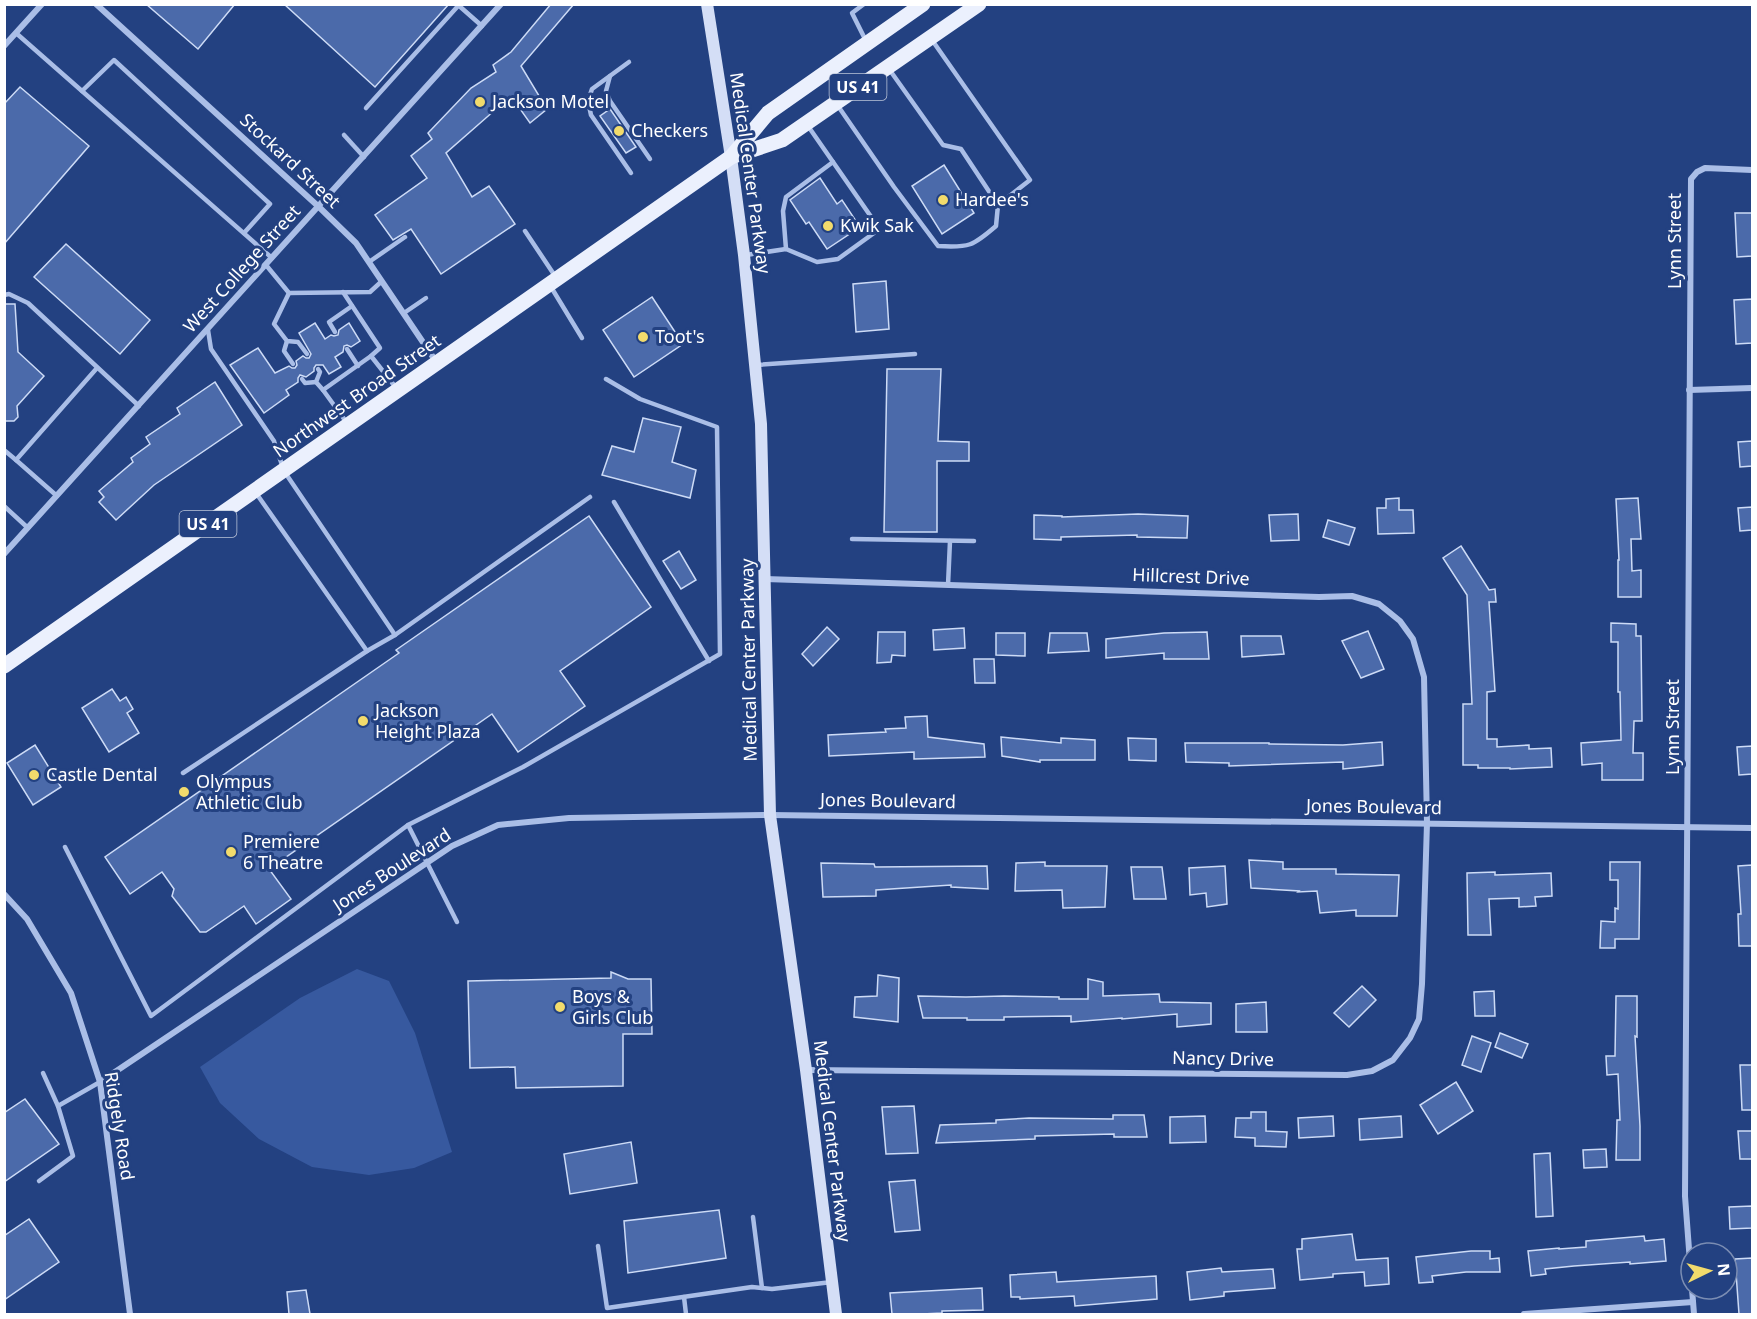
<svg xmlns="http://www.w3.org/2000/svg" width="1757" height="1319" viewBox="0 0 1757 1319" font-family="'Noto Sans',sans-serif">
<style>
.green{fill:#37599f}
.building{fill:#4b6aaa;stroke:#cddbf6;stroke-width:1.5}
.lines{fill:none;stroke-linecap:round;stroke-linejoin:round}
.service{stroke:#aabee7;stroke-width:4.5}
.minor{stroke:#aabee7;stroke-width:6}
.secondary{stroke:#d4def6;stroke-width:12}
.primary{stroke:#ebf0fd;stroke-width:15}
.poi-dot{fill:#f2db6c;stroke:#234181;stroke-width:2}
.labels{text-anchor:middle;stroke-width:6;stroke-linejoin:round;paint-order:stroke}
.shield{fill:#234181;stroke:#bdc6d9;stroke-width:1.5}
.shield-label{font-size:16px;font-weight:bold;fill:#fff}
.poi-label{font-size:18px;fill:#fff;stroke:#234181;text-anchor:start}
.street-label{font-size:18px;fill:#fff;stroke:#234181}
</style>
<rect width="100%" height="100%" fill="#234181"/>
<polygon class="green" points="357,969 389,981 415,1033 452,1152 414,1168 369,1175 312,1167 259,1139 220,1103 200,1067 300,998"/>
<g class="building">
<polygon points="146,4 235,4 198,49"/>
<polygon points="284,4 449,4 375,87"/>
<polygon points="551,4 574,4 521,66 547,109 530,123 511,96 446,153 472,197 489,186 515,224 441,274 411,229 393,240 375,215 427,178 411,156 432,139 428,133 471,88 496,72 493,65 511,52"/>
<polygon points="20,87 89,146 4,244 4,104"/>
<polygon points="610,109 636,147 626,153 600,116"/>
<polygon points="944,165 974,213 942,234 912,186"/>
<polygon points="820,178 837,204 842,200 860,227 827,249 809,222 806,224 790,200"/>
<polygon points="1735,213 1752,213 1752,256 1737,257"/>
<polygon points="66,244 150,320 120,354 34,277"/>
<polygon points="886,281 889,329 856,332 853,284"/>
<polygon points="652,297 683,344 634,377 603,330"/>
<polygon points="1752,299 1752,343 1736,344 1734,300"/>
<polygon points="4,304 15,304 18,352 44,376 17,406 18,417 14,421 4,421"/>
<polygon points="315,323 325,339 331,335 334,336 338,335 339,330 349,323 360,341 351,347 347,345 344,346 343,352 335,357 341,367 329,374 323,365 316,365 314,368 314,371 306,377 300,375 298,378 298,382 286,390 289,395 264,413 230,365 258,348 275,373 289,366 292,368 295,368 297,365 296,361 303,356 306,358 309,358 311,354 299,333"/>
<polygon points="887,369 941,369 938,441 969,442 969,461 937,461 937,532 884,532"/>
<polygon points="215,382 242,425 154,485 116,520 99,502 104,497 99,491 133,462 131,458 150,444 146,437 180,414 177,408"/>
<polygon points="643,418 681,427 672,462 696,470 690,498 602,475 612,446 634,452"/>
<polygon points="1752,441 1752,466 1740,467 1738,442"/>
<polygon points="1399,498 1399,510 1413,510 1414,533 1378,534 1377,508 1386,508 1386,499"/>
<polygon points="1638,498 1641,539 1631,539 1632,571 1641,570 1641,597 1618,597 1618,560 1619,560 1616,499"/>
<polygon points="1752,507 1752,530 1740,531 1738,508"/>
<polygon points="1138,514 1188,516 1187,538 1137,537 1137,535 1061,537 1061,540 1034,539 1034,515 1062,516 1062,517"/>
<polygon points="1298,514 1299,540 1271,541 1269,515"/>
<polygon points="589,516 651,607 560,671 585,706 518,752 492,714 269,869 291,899 256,924 244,906 206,932 200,932 172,896 174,889 162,872 130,894 105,857 399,653 396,650"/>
<polygon points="1328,520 1355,528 1349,545 1323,537"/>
<polygon points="1461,546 1489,590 1495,589 1496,602 1489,602 1495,691 1487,692 1487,739 1497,739 1497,747 1529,745 1529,749 1551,748 1552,767 1510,769 1510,768 1478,768 1478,765 1463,765 1463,704 1472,704 1467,595 1443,558"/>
<polygon points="679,551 696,580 681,589 663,561"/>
<polygon points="1611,623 1636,624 1636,636 1641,636 1642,721 1634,721 1633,753 1643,753 1643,780 1602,780 1602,763 1582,765 1581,743 1621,740 1620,692 1618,692 1618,642 1611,642"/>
<polygon points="827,627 839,639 813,666 802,654"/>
<polygon points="964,628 965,648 934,650 933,630"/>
<polygon points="1368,631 1384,669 1361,678 1342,641"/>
<polygon points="878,632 905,632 905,656 892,655 891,662 877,663"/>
<polygon points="1207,632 1209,659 1164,659 1164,653 1106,658 1106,639 1164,633"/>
<polygon points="996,633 1025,633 1025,656 996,655"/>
<polygon points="1050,633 1087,633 1089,651 1048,653"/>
<polygon points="1241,636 1281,636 1284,654 1242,657"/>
<polygon points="974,659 994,659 995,683 975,683"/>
<polygon points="112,689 120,701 126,697 133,709 127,713 139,733 109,752 82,708"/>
<polygon points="927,716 928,737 984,744 985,757 914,759 914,752 829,756 828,735 886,732 885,729 906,728 905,717"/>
<polygon points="1001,737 1061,743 1061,738 1095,740 1095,760 1040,760 1040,762 1002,756"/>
<polygon points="1128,738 1156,739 1156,761 1129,760"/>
<polygon points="1382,742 1383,765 1343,769 1343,762 1229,766 1229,763 1186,762 1185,743 1269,743 1269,744 1343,745"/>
<polygon points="35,745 61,787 33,805 7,763"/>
<polygon points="1752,746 1752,774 1739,775 1737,747"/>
<polygon points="1249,860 1283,862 1283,869 1336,869 1336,874 1399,875 1397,916 1356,916 1356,910 1320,913 1317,891 1298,892 1299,891 1251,888"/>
<polygon points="1045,862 1045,866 1107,866 1105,907 1063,908 1062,890 1015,891 1016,863"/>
<polygon points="1610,862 1640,862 1639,939 1615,939 1615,948 1600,948 1601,921 1615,922 1615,908 1618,909 1618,880 1610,880"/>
<polygon points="821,863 874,864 875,867 987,866 988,889 951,887 951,885 876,890 876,896 823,897"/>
<polygon points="1752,865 1752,946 1739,946 1738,914 1741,914 1738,866"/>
<polygon points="1225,866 1227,904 1207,907 1206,893 1190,895 1189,868"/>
<polygon points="1131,867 1162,867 1166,899 1134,899"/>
<polygon points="1495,872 1495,875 1551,873 1552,896 1535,897 1536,906 1519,907 1519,898 1489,899 1491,935 1468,935 1467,873"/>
<polygon points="611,972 628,979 651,979 652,1034 623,1034 623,1086 516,1088 515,1067 470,1068 468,981 611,978"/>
<polygon points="878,975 899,978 898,1022 854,1017 855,997 877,996"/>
<polygon points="1088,979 1103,982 1103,996 1159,994 1160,1002 1211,1003 1211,1024 1177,1027 1177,1014 1122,1019 1122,1018 1071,1022 1071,1016 1004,1017 1004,1020 967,1020 967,1018 923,1018 918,996 966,997 1004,996 1059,997 1059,999 1088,999"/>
<polygon points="1362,986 1376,1000 1349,1027 1334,1013"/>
<polygon points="1494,991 1495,1016 1475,1016 1474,992"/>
<polygon points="1616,996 1637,996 1637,1037 1635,1036 1640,1126 1640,1160 1616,1160 1617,1120 1620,1120 1618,1074 1607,1075 1606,1056 1615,1056"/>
<polygon points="1266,1002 1267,1032 1236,1032 1236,1004"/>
<polygon points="1500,1033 1528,1044 1522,1058 1495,1047"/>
<polygon points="1472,1036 1491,1043 1481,1072 1462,1065"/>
<polygon points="1740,1065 1752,1065 1752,1110 1742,1110"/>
<polygon points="1456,1082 1473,1111 1438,1134 1420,1105"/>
<polygon points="25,1099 59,1144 4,1182 4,1113"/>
<polygon points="914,1106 918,1153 886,1154 882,1107"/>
<polygon points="1251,1112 1266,1112 1266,1131 1287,1132 1286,1147 1255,1146 1255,1138 1235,1137 1236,1118 1251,1118"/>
<polygon points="1113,1115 1144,1115 1147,1137 1114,1137 1114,1134 1035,1136 1035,1139 936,1143 940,1125 996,1123 996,1120 1029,1118 1113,1119"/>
<polygon points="1205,1116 1206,1142 1170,1143 1170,1117"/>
<polygon points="1333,1116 1334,1136 1299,1138 1298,1118"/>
<polygon points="1401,1116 1402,1137 1360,1140 1359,1119"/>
<polygon points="1738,1131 1752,1131 1752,1159 1740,1159"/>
<polygon points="631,1142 637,1183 570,1194 564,1154"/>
<polygon points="1606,1149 1607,1167 1584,1168 1583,1150"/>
<polygon points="1550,1153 1553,1216 1536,1217 1534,1154"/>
<polygon points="915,1180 920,1230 895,1232 889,1182"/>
<polygon points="1752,1206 1752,1228 1730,1229 1729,1207"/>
<polygon points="719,1210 726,1258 628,1273 624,1221"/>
<polygon points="29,1219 59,1262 4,1300 4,1236"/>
<polygon points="1352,1234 1356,1260 1388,1258 1389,1284 1365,1286 1364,1272 1333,1274 1333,1277 1300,1280 1297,1249 1302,1249 1302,1239"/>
<polygon points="1644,1236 1645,1241 1664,1239 1666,1261 1630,1264 1630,1262 1574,1266 1545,1269 1546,1274 1531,1276 1528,1251 1559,1248 1559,1249 1586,1247 1586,1241"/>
<polygon points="1471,1251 1490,1251 1490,1259 1499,1258 1500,1272 1466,1272 1432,1276 1433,1282 1419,1283 1416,1257"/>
<polygon points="1752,1258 1752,1314 1739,1314 1735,1259"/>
<polygon points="1221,1268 1222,1272 1273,1269 1275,1288 1224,1292 1224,1296 1190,1300 1187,1272"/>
<polygon points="1056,1272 1057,1282 1156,1276 1157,1299 1075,1306 1074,1296 1020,1299 1020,1297 1011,1297 1010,1275"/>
<polygon points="982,1288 983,1310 942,1311 942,1313 922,1314 892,1314 890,1293"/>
<polygon points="306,1290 310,1314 289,1314 287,1292"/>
</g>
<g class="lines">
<g class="service">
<polyline points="457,4 482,26"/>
<polyline points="864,4 852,13 866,41"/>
<polyline points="16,33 272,258"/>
<polyline points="629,62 592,89 588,101 591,115 631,173"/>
<polyline points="889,69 943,145 961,149 998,205 1030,180 932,40"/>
<polyline points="610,76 606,91 610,101 650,159"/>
<polyline points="82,91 114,60 270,204 244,233"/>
<path d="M838,106L894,187L938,246C969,248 973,246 996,226L998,205"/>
<polyline points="366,108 458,6"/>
<polyline points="344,135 364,157"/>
<polyline points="525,231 555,276"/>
<polyline points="786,249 783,211 786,197 833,162"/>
<polyline points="746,255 786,249 817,262 838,259 874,233 874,221 808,126"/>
<polyline points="369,262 405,237"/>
<polyline points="266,265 289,293 370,292 382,281"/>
<polyline points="551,287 582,338"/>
<polyline points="343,292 380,348 371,356"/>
<polyline points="289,293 274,324 287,341 298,342 307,354"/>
<polyline points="4,295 9,294 28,303 139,406"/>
<polyline points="404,313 426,298"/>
<polyline points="208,330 211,349 274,441 284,471 395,635"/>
<polyline points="335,332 329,322 352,306"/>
<polyline points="287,341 284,351 293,364"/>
<polyline points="347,349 358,366"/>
<polyline points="755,365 915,354"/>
<polyline points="318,369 320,372 316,382 323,390"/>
<polyline points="302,379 305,383 316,382"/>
<polyline points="347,423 323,390 371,356 397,389"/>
<polyline points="4,450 16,460"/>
<polyline points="256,493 367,651"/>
<polyline points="57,496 16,460 97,368"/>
<polyline points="614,502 709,661"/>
<polyline points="4,506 28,528"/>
<polyline points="852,539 974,541"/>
<polyline points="948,585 950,541"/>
<polyline points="183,773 367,651 395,635 590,497"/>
<polyline points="408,825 457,922"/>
<polyline points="65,847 151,1016 408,825 523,767 720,654 717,427 640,399 606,379"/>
<polyline points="43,1073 58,1106 100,1082"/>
<polyline points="39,1181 73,1156 58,1106"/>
<polyline points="753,1217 762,1288"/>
<polyline points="598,1246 607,1308 752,1287 772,1289 832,1282"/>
<polyline points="684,1297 686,1314"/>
</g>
<g class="minor">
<polyline points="96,4 319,207 356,243 437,363"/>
<polyline points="4,46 42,4"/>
<polyline points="1689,390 1752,388"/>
<polyline points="4,554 501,4"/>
<polyline points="765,579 1319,597 1352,596 1379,604 1400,621 1413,639 1424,677 1427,823 1422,984 1419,1019 1410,1038 1393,1060 1372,1071 1347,1075 806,1070"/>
<polyline points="4,894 27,919 71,993 100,1082 130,1314"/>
<polyline points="100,1082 452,846 498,825 569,818 770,815 1752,828"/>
<polyline points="1691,1276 1685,1196 1691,179 1697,172 1705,168 1752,170"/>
<polyline points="1692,1289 1694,1314"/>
<polyline points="1524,1314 1693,1302"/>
</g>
<polyline class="secondary" points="707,4 731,157 744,255 761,424 770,815 806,1070 836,1314"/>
<g class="primary">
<polyline points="731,157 782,140 979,4"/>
<polyline points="4,666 731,157 768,113 923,4"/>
</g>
</g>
<g class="poi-dot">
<circle cx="480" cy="102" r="6"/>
<circle cx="619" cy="131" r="6"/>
<circle cx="943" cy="200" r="6"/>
<circle cx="828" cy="226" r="6"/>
<circle cx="643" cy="337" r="6"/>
<circle cx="363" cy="721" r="6"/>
<circle cx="34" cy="775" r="6"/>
<circle cx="184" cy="792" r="6"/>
<circle cx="231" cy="852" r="6"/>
<circle cx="560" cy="1007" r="6"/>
</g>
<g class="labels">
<g class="shield">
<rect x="829.5" y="74" width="57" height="26" rx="4.5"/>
<rect x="179.5" y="511" width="57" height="26" rx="4.5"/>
</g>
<g class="shield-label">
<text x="858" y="93">US 41</text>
<text x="208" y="530">US 41</text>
</g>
<g class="poi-label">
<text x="492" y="108">Jackson Motel</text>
<text x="631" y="137">Checkers</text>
<text x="955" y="206">Hardee's</text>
<text x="840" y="232">Kwik Sak</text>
<text x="655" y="343">Toot's</text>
<text x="375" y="717">Jackson<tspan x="375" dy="21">Height Plaza</tspan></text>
<text x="46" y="781">Castle Dental</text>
<text x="196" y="788">Olympus<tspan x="196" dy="21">Athletic Club</tspan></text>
<text x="243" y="848">Premiere<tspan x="243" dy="21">6 Theatre</tspan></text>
<text x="572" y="1003">Boys &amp;<tspan x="572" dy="21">Girls Club</tspan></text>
</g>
<g class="street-label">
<text transform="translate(290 161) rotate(43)" y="6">Stockard Street</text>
<text transform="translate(750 173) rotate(82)" y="6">Medical Center Parkway</text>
<text transform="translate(1675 241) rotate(-90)" y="6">Lynn Street</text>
<text transform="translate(242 269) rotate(-48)" y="6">West College Street</text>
<text transform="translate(357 396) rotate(-35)" y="6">Northwest Broad Street</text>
<text transform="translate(1191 577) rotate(2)" y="6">Hillcrest Drive</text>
<text transform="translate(749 660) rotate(-91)" y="6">Medical Center Parkway</text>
<text transform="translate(1673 727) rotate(-90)" y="6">Lynn Street</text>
<text transform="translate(888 801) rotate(1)" y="6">Jones Boulevard</text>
<text transform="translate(1374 807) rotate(1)" y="6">Jones Boulevard</text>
<text transform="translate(392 870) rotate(-33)" y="6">Jones Boulevard</text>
<text transform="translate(1223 1059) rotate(1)" y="6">Nancy Drive</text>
<text transform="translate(119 1126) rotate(81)" y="6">Ridgely Road</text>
<text transform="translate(832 1141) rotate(83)" y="6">Medical Center Parkway</text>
</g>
</g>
<rect width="1757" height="1319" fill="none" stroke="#ffffff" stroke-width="12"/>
<g transform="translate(1709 1271) rotate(85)"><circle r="28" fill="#234181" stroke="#7b8db3" stroke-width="1.5"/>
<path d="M0-4.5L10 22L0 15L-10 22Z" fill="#f2db6c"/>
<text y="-9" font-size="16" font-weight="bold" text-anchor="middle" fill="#ffffff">N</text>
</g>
</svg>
